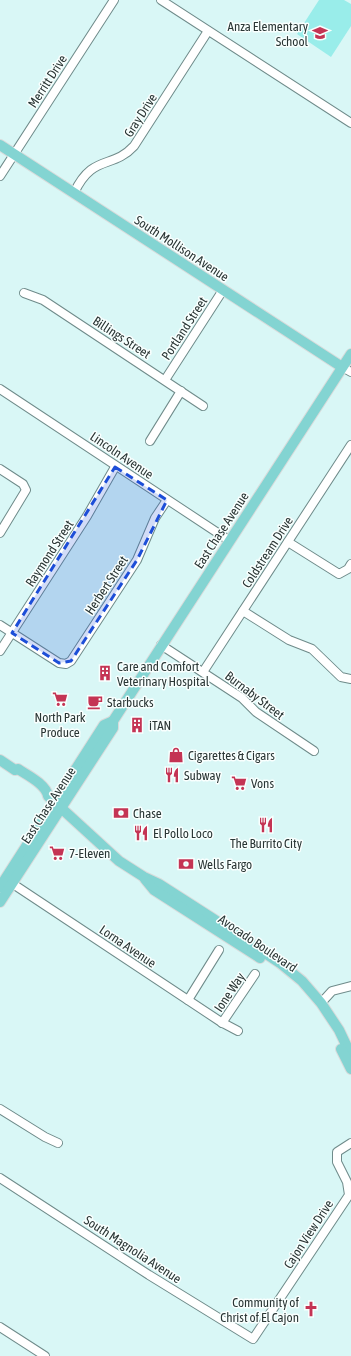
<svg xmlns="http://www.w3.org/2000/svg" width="351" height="1356" viewBox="0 0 351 1356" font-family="'Asap Condensed',sans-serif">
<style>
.green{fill:#99edea}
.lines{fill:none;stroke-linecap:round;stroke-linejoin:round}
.minor-casing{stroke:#6f8b8a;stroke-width:10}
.major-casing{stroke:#d9dbdb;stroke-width:12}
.minor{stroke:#fff;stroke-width:8}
.major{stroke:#83d4d2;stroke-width:10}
.marked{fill:#1d4ed8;fill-opacity:0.2;stroke:#1d4ed8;stroke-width:3;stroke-dasharray:8 5;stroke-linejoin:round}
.labels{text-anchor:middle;stroke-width:3;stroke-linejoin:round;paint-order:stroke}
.poi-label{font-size:13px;fill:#2a3635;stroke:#f9fffe;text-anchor:start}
.street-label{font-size:13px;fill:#2a3635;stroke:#f9fffe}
</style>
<rect width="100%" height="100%" fill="#d9f7f6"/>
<polygon class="green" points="319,0 344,0 351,4 351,26 331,57 297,34"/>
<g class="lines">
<g class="minor-casing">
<g id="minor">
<polyline points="161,0 351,123"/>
<polyline points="0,176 114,0"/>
<path d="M74,193C93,153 112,170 134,146L208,31"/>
<polyline points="24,293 43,300 203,406"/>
<polyline points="342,367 351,372"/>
<polyline points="165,380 223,290"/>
<polyline points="0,389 230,541"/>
<polyline points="150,441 181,391"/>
<polyline points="0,469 23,484 26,490 0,533"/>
<polyline points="288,542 339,574 348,569 351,564"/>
<polyline points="243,611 289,640 312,649 341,677 351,679"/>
<polyline points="0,625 59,663 66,664 71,661 137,560 155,518 167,500"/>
<polyline points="161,645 242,698 256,712 314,751"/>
<polyline points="0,651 87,516 115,467"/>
<polyline points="203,672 351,445"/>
<polyline points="7,880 221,1022 238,1031"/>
<polyline points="188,1000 219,950"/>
<polyline points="321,1003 332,991 351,986"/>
<polyline points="222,1023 255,974"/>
<polyline points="0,1109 45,1137 58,1143"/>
<polyline points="0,1178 149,1275 253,1339 349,1195 347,1182 337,1162 337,1152 351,1143"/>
<polyline points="0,1327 45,1356"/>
</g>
</g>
<g class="major-casing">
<g id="major">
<polyline points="0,145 342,367"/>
<path d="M0,760L15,770L18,769C27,775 46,784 48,796L119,861L144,877L159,884L212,918L280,963L302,981L321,1003L339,1030L351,1055"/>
<polyline points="145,879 154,890 260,958"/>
<polyline points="0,887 104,725 113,721"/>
<polyline points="0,902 113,728 113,721 351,354"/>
<polyline points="341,1049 351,1069"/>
</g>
</g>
<use href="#minor" class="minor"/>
<use href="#major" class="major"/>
</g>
<path class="marked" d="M115,467L167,500L137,560L71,661L59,663L12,633Z"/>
<defs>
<g id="school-bare" transform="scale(1.2)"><path d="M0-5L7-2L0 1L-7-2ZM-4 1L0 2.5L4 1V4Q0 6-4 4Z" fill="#c43454" stroke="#f9fffe" stroke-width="2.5" paint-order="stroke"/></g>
<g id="building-bare" transform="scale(1.2)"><path d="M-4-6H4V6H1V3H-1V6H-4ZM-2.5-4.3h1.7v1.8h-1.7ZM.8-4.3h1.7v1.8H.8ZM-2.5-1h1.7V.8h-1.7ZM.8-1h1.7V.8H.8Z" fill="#c43454" stroke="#f9fffe" stroke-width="2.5" paint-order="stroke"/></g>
<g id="supermarket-bare" transform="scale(1.2)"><path d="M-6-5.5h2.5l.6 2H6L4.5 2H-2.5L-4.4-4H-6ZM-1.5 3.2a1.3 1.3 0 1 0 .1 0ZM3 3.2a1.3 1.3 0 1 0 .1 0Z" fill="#c43454" stroke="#f9fffe" stroke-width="2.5" paint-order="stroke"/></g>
<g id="cafe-bare" transform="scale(1.2)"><path d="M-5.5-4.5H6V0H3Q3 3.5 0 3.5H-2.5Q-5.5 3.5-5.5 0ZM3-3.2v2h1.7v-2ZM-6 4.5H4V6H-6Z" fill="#c43454" stroke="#f9fffe" stroke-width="2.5" paint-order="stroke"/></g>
<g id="shop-bare" transform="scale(1.2)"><path d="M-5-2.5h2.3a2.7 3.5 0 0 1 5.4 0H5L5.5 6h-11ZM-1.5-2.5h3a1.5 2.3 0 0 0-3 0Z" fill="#c43454" stroke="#f9fffe" stroke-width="2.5" paint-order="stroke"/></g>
<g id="restaurant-bare" transform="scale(1.2)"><path d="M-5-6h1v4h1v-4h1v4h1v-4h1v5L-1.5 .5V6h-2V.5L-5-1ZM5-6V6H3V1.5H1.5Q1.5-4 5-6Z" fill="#c43454" stroke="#f9fffe" stroke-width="2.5" paint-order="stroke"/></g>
<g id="bank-bare" transform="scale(1.2)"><path d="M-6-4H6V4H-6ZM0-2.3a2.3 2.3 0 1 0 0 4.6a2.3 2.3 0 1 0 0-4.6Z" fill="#c43454" stroke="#f9fffe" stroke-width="2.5" paint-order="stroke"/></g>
<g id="church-bare" transform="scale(1.2)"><path d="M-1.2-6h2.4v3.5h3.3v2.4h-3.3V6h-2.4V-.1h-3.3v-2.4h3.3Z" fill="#c43454" stroke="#f9fffe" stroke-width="2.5" paint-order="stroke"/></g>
</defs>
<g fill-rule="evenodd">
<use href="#school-bare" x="320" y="33"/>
<use href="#building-bare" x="105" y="673"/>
<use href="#supermarket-bare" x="60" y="699"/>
<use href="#cafe-bare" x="95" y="702"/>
<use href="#building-bare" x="137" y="725"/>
<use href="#shop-bare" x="176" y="755"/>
<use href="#restaurant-bare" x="172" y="775"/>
<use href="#supermarket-bare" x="239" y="783"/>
<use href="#bank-bare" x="121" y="813"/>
<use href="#restaurant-bare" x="266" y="825"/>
<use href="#restaurant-bare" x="141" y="833"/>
<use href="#supermarket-bare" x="57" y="853"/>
<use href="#bank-bare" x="186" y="864"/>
<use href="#church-bare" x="311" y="1309"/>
</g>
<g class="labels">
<g class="poi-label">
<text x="308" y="31" text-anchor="end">Anza Elementary<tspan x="308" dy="15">School</tspan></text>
<text x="117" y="671">Care and Comfort<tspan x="117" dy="15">Veterinary Hospital</tspan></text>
<text x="107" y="707">Starbucks</text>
<text x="60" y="722" text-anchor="middle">North Park<tspan x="60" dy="15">Produce</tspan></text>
<text x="149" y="730">iTAN</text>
<text x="188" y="760">Cigarettes &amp; Cigars</text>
<text x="184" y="780">Subway</text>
<text x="251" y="788">Vons</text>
<text x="133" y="818">Chase</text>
<text x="153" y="838">El Pollo Loco</text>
<text x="266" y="848" text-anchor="middle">The Burrito City</text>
<text x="69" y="858">7-Eleven</text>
<text x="198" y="869">Wells Fargo</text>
<text x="299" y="1307" text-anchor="end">Community of<tspan x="299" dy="15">Christ of El Cajon</tspan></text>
</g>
<g class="street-label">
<text transform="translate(47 81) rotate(-57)" y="5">Merritt Drive</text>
<text transform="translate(140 115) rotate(-57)" y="5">Gray Drive</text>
<text transform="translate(182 248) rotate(33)" y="5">South Mollison Avenue</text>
<text transform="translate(184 328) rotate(-57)" y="5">Portland Street</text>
<text transform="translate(122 337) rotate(33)" y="5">Billings Street</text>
<text transform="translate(122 455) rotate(34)" y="5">Lincoln Avenue</text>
<text transform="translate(221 530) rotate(-57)" y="5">East Chase Avenue</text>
<text transform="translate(267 552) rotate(-57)" y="5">Coldstream Drive</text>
<text transform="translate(49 553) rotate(-57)" y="5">Raymond Street</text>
<text transform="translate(106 585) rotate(-57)" y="5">Herbert Street</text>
<text transform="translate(255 695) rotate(37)" y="5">Burnaby Street</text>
<text transform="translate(48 805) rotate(-57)" y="5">East Chase Avenue</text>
<text transform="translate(258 943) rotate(34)" y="5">Avocado Boulevard</text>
<text transform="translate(128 946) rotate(34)" y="5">Lorna Avenue</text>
<text transform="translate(229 992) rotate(-56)" y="5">Ione Way</text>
<text transform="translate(308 1234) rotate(-57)" y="5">Cajon View Drive</text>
<text transform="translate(133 1249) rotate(33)" y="5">South Magnolia Avenue</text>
</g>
</g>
</svg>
